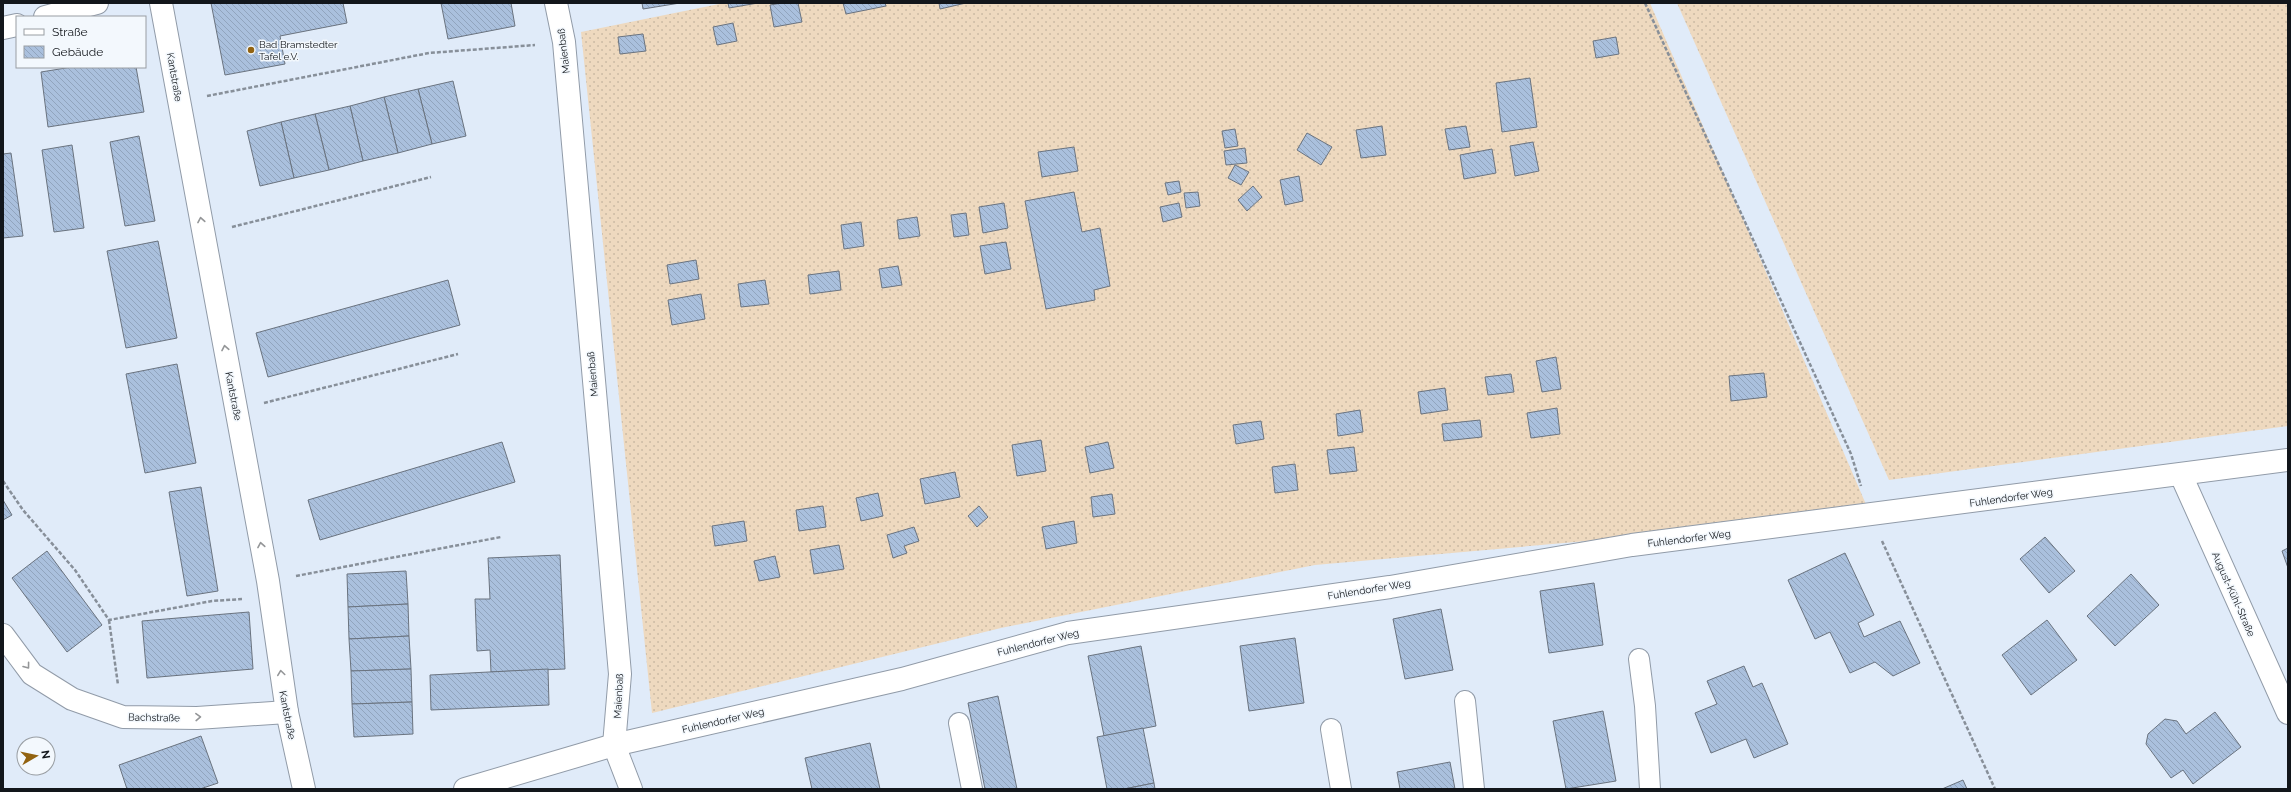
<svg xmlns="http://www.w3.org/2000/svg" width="2291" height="792" viewBox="0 0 2291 792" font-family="Raleway,sans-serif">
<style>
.grass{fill:url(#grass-dots)}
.building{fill:url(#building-back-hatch);stroke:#6a737f}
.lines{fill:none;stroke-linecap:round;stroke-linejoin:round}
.lane-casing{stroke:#919ba8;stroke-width:22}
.street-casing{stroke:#919ba8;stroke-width:24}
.path{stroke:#878f99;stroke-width:2.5;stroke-dasharray:4 2;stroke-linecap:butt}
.lane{stroke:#fff;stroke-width:20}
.street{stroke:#fff;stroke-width:22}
.oneway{stroke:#949698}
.poi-dot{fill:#926311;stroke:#f3f8fd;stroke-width:1.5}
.labels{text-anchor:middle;stroke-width:3;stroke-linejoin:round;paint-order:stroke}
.poi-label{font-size:10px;fill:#12161b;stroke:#f3f8fd;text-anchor:start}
.street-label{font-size:10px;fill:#12161b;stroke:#f3f8fd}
</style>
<defs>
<pattern id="grass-dots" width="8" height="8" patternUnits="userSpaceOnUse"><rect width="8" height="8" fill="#eed9bf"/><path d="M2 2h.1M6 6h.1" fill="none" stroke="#cbbaa4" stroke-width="1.8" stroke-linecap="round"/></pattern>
<pattern id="building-back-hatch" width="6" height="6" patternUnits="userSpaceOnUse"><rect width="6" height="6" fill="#aac0dd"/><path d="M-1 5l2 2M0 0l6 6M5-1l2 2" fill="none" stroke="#91a4bd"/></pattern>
</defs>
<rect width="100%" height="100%" fill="#e0ebf9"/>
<g class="grass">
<polygon points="724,3 1650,3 1871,516 1315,565 1001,628 652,713 581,32"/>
<polygon points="1677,3 2288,3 2288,426 1889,480"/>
</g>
<g class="building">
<polygon points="211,3 343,3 347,23 280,36 285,64 225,75"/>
<polygon points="441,3 511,3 515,26 448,39"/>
<polygon points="642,3 680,3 643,9"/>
<polygon points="728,3 758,3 729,8"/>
<polygon points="782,3 798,3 802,22 774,27 770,5"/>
<polygon points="843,3 885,3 886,6 846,14"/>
<polygon points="939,3 966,3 940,9"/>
<polygon points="733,23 737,41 717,45 713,27"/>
<polygon points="643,34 646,51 620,54 618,37"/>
<polygon points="1616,37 1619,54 1596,58 1593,41"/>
<polygon points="72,67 136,67 144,112 48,127 41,72"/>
<polygon points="1530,78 1537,127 1502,132 1496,83"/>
<polygon points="453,81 466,136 432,144 418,89"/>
<polygon points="418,89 432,144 398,153 384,97"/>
<polygon points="384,97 398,153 363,161 350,106"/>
<polygon points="350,106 363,161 329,170 315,114"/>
<polygon points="315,114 329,170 294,178 281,122"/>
<polygon points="281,122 294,178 260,186 247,131"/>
<polygon points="1382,126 1386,155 1361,158 1356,130"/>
<polygon points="1466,126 1470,147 1449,150 1445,129"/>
<polygon points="1235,129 1238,146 1225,148 1222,131"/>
<polygon points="1307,133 1332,147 1321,165 1297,150"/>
<polygon points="139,136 155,221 125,226 110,142"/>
<polygon points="1533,142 1539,171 1515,176 1510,146"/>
<polygon points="72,145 84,228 54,232 42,150"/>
<polygon points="1074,147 1078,171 1042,177 1038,152"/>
<polygon points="1245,148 1247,163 1226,165 1224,151"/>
<polygon points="1492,149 1496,173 1464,179 1460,155"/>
<polygon points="11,153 23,236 3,238 3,154"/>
<polygon points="1235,165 1249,172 1241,185 1228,178"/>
<polygon points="1299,176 1303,201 1285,205 1280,180"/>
<polygon points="1179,181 1181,192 1168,195 1165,183"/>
<polygon points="1253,186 1262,197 1247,211 1238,200"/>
<polygon points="1074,192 1082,232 1100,228 1110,286 1094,290 1095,300 1046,309 1025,201"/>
<polygon points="1198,192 1200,206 1186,208 1184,193"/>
<polygon points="1004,203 1008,228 983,233 979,207"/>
<polygon points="1179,203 1182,217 1163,222 1160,207"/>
<polygon points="966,213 969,235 954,237 951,215"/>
<polygon points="917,217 920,236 899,239 897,220"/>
<polygon points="861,222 864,246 844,249 841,225"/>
<polygon points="158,241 177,338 126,348 107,251"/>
<polygon points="1006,242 1011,269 985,274 980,246"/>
<polygon points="696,260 699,279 670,284 667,265"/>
<polygon points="898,266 902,285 882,288 879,269"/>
<polygon points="839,271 841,290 810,294 808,275"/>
<polygon points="448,280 460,325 268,377 256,333"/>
<polygon points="765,280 769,304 741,307 738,284"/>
<polygon points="701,294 705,319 672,325 668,300"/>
<polygon points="1556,357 1561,389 1542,392 1536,361"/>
<polygon points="177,364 196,463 145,473 126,374"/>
<polygon points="1764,373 1767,397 1731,401 1729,376"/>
<polygon points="1511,374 1514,392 1488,395 1485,377"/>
<polygon points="1445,388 1448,410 1421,414 1418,392"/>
<polygon points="1557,408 1560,434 1531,438 1527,413"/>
<polygon points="1360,410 1363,432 1338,436 1336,414"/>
<polygon points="1480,420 1482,437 1444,441 1442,424"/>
<polygon points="1261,421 1264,439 1236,444 1233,425"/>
<polygon points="1041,440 1046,471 1017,476 1012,445"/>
<polygon points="502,442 515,482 320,540 308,500"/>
<polygon points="1108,442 1114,468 1090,473 1085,447"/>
<polygon points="1354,447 1357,471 1330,474 1327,450"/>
<polygon points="1295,464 1298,490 1275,493 1272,467"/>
<polygon points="955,472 960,497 925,504 920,479"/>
<polygon points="201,487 218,591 187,596 169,492"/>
<polygon points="878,493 883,516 861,521 856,498"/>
<polygon points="1112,494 1115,514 1093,517 1091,497"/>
<polygon points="3,500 12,515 3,520"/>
<polygon points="823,506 826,527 799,531 796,510"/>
<polygon points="979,506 988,517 977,527 968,516"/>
<polygon points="744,521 747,541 715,546 712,526"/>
<polygon points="1074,521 1077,543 1046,549 1042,527"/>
<polygon points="914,527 919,541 904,546 907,553 893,558 887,535"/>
<polygon points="2045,537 2075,571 2049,593 2020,559"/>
<polygon points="839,545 844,569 814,574 810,550"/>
<polygon points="2288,548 2288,568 2282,551"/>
<polygon points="47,551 102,625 67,652 12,578"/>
<polygon points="1845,553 1874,615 1858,623 1864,637 1900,621 1920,663 1893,676 1875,662 1850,673 1830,632 1815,639 1788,580"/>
<polygon points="560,555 565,669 491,672 490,650 477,651 475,599 490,599 488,558"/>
<polygon points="775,556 780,577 759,581 754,561"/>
<polygon points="406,571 408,604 348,607 347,574"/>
<polygon points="2131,574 2159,605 2115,646 2087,616"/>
<polygon points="1594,583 1603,645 1549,653 1540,591"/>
<polygon points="408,604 409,636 349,639 348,607"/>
<polygon points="1441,609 1453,670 1405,679 1393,619"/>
<polygon points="249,612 253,669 147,678 142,621"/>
<polygon points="2047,620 2077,660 2031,695 2002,655"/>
<polygon points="409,636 411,669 351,671 349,639"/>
<polygon points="1295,638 1304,703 1249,711 1240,646"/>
<polygon points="1141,646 1156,726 1104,736 1088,656"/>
<polygon points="1744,666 1753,687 1762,683 1788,744 1754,758 1746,739 1711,753 1695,713 1717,704 1707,681"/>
<polygon points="411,669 412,702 352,704 351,671"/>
<polygon points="548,669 549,705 431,710 430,675"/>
<polygon points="998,696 1017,789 985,789 968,703"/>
<polygon points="412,702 413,734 354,737 352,704"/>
<polygon points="1603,711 1616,781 1566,789 1553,721"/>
<polygon points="2215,712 2241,747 2193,784 2183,770 2171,778 2146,744 2148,734 2165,719 2177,721 2186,734"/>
<polygon points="1143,728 1154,783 1124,789 1107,789 1097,737"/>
<polygon points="201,736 218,783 200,789 127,789 119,765"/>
<polygon points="870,743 880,789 812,789 805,758"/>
<polygon points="1450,762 1455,789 1400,789 1397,772"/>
<polygon points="1963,780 1967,789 1942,789"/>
<polygon points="1154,783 1155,789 1124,789"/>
</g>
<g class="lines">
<g class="lane-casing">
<g id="lane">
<polyline points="1639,659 1645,706 1650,789"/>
<polyline points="1465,701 1474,789"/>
<polyline points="959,723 972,789"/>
<polyline points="1331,729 1341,789"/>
</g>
</g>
<g class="street-casing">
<g id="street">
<polyline points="161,3 268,581 287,712 304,789"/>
<polyline points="556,3 564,42 620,674 614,745 631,789"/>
<polyline points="45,17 97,3"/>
<polyline points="3,28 17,25"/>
<polyline points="2181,475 2288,713"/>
<polyline points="3,635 32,674 72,699 123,717 197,718 287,712"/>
<polyline points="465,789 614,745 902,679 1068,633 1390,587 1632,545 2288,460"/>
</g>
</g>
<g class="path">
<polyline points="1645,3 1851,454 1861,486"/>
<polyline points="207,96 429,53 535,45"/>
<polyline points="232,227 431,177"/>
<polyline points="264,403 458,354"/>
<polyline points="3,481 23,510 75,570 109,620 212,601 242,599"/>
<polyline points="1882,541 1995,789"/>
<polyline points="296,576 501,537"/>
<polyline points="109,620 118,685"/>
</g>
<use href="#lane" class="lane"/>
<use href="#street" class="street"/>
</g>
<defs><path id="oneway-chevron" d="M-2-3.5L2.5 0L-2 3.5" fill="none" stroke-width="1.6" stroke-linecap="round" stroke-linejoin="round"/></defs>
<g class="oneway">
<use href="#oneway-chevron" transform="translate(201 220) rotate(-100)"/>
<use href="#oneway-chevron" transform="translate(225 348) rotate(-101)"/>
<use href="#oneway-chevron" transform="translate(261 545) rotate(-100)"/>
<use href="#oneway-chevron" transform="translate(27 666) rotate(53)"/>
<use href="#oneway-chevron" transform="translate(281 673) rotate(-98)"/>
<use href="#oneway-chevron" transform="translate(198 717) rotate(-2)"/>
</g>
<circle class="poi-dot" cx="251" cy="50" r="4"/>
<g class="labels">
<g class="poi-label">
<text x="259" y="48">Bad Bramstedter<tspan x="259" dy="12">Tafel e.V.</tspan></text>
</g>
<g class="street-label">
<text transform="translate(563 51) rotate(-97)" y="4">Maienbaß</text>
<text transform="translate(175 77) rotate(80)" y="4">Kantstraße</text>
<text transform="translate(592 374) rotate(-95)" y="4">Maienbaß</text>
<text transform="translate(234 396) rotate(79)" y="4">Kantstraße</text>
<text transform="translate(2011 497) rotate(-8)" y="4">Fuhlendorfer Weg</text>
<text transform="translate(1689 538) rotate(-7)" y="4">Fuhlendorfer Weg</text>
<text transform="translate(1369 589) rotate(-9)" y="4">Fuhlendorfer Weg</text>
<text transform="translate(2234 594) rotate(66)" y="4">August-Kühl-Straße</text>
<text transform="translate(1038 642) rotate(-14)" y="4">Fuhlendorfer Weg</text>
<text transform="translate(618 696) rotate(-87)" y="4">Maienbaß</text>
<text transform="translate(288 715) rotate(79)" y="4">Kantstraße</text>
<text transform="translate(154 717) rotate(1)" y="4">Bachstraße</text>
<text transform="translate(723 720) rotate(-13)" y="4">Fuhlendorfer Weg</text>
</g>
</g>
<rect width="2291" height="792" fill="none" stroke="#12161b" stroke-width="8"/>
<rect x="16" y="16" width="130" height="52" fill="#f3f8fd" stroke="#999ea3"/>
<rect x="24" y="29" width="20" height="6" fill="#ffffff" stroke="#999ea3"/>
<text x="52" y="36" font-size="12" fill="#12161b">Straße</text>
<rect x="24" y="46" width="20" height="12" fill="url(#building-back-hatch)" stroke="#999ea3"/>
<text x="52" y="56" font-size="12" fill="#12161b">Gebäude</text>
<g transform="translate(36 756) rotate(81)"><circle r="19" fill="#f3f8fd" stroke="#999ea3"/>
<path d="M0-3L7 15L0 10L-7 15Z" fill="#926311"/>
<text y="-6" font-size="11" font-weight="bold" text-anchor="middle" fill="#12161b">N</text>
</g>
</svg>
